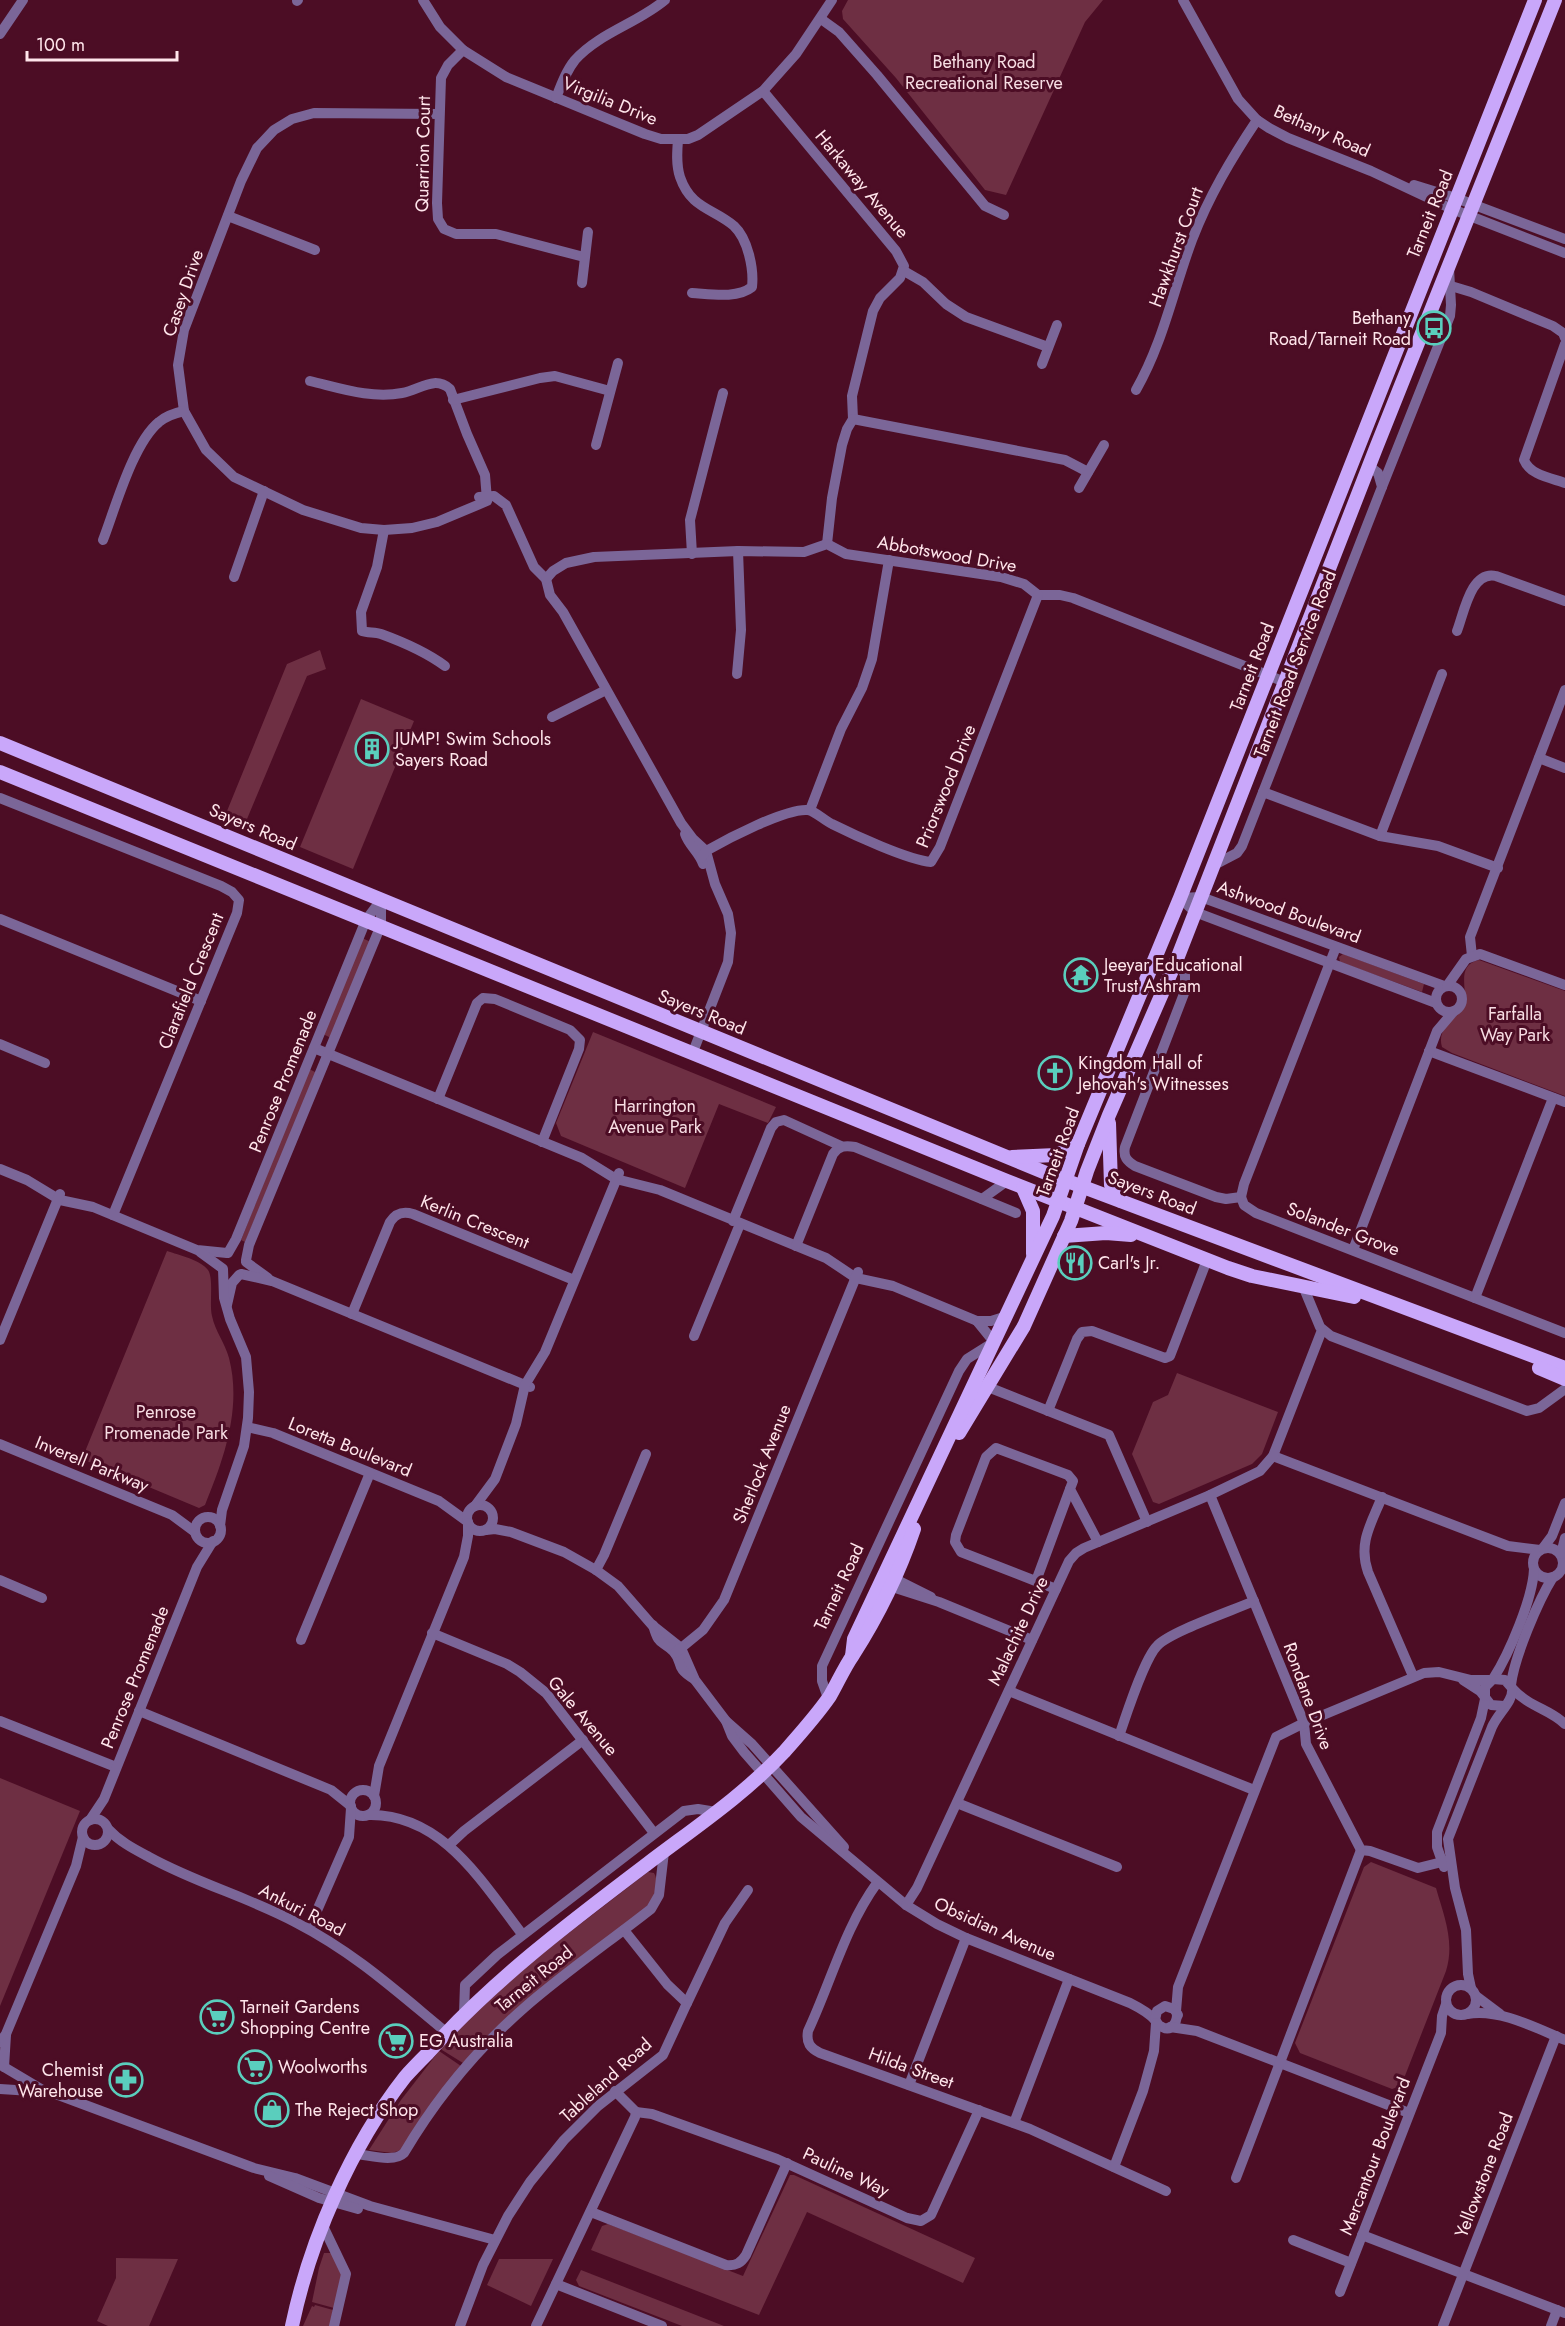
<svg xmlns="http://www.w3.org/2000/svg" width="1565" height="2326" viewBox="0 0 1565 2326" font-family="Jost,sans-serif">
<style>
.green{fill:#6e2f43}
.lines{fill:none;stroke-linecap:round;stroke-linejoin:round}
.minor{stroke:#7b6698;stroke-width:10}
.major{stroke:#c9a7fa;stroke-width:14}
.labels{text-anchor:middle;stroke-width:6;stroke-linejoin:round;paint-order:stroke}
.park-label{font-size:18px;fill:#f7dde3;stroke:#4c0d25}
.street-label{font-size:18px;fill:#ffe5eb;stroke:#4c0d25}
.poi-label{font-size:18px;fill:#ffe5eb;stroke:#4c0d25;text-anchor:start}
</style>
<rect width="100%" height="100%" fill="#4c0d25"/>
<g class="green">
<polygon points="848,0 1103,0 1085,22 1006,195 985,190 896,78 843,19 842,11"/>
<polygon points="320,650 326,669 307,676 247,819 251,826 221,813 227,811 287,664"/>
<polygon points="361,699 414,721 353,869 300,847"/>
<polygon points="362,938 371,942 331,1038 323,1034"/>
<polygon points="1343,954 1424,984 1422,992 1340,962 1339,957"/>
<path d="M1479,960L1565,991V1096L1452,1053L1442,1047C1436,1027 1457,1019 1465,1005C1467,988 1456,965 1479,960Z"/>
<polygon points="593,1032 776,1107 768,1123 719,1104 685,1188 561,1136 556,1123"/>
<polygon points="309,1069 317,1073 245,1242 241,1240"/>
<path d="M167,1251C179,1255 201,1260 208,1270C214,1279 209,1304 212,1316C215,1331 225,1343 229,1358C242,1408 224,1459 205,1505L199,1508L82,1459Z"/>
<polygon points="1177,1373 1278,1412 1262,1454 1252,1464 1159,1504 1153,1502 1132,1454 1153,1402 1168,1395"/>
<polygon points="0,1778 80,1811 0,2006"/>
<path d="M1371,1862L1436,1888C1444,1916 1455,1942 1446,1971L1401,2086L1392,2089L1300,2053L1295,2043L1364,1867Z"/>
<path d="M648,1872L654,1873C660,1883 654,1897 648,1907L463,2063L442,2050L441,2048L480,2006L544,1952Z"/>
<polygon points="439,2051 461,2066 401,2150 392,2153 369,2150 401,2100"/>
<polygon points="790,2175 794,2175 975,2258 963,2283 807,2212 759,2315 591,2250 602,2226 608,2224 743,2276"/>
<polygon points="324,2253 331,2253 342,2273 334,2308 312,2302 319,2268"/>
<polygon points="116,2258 178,2259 149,2326 108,2326 97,2321 116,2278"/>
<polygon points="499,2259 553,2259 531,2306 487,2285"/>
<polygon points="581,2270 724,2326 682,2326 579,2286 576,2280"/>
<polygon points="315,2305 333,2310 330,2326 303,2326 312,2306 314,2307"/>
</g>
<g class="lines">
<g class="minor">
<polyline points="423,0 440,27 463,50 506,77 645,134 661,139 688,139 698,135 763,91 796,54 832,0"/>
<polyline points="1183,0 1238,99 1257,120 1269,128 1288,138 1371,171 1452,209 1565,253"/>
<polyline points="297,1 298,0"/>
<polyline points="821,19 839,32 877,75 976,195 985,206 1004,215"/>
<polyline points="0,34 23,0"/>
<polyline points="463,50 448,65 441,78 437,203 438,219 444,229 456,234 496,234 584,257"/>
<polyline points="763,91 896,251 904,266 900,278 880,298 873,311 852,396 853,419 847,429 842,445 832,498 827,544"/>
<path d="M556,98C561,85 566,71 575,60C599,33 638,23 665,0"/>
<polyline points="439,114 314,113 292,119 274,130 257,148 241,181 184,330 178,365 184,411 206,450 234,477 303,510 361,528 384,530 412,528 437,522 487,501"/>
<path d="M678,140C677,152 676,165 680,177C691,209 713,208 734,226C748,239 754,269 752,287C737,299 710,294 692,293"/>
<polyline points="1414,185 1456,198 1565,239"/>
<polyline points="228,216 315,250"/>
<polyline points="904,271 923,282 946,304 966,317 1048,347"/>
<polyline points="582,283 588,232"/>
<polyline points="1451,286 1471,292 1553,326 1563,333 1565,338"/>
<path d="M1565,344L1524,460C1530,475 1551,478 1565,483"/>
<polyline points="1042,364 1057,325"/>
<path d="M310,381C340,388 371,399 402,393C420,390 434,375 450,389L467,434L485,475L487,500"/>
<path d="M1136,390C1163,343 1173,291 1192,240C1209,196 1231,159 1257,120"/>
<polyline points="453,400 540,378 555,376 610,391"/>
<polyline points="853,419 1065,460 1088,472"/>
<polyline points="596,445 618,363"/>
<polyline points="1382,487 1450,316 1451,305 1449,268"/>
<polyline points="1079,488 1104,445"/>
<polyline points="479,497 494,496 506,505 534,567 546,579 550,595 563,612 681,823 693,839 706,851 715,884 728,914 731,933 728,962 693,1052"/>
<path d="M384,530L377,567L361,612L362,631C368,633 375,632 381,634C403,642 426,652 445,666"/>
<path d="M103,540C115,509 133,443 159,422C166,416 175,413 184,411"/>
<polyline points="692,554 690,520 723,393"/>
<polyline points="234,577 264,491"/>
<polyline points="546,579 553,571 566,563 594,557 738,551 804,552 827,544 846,554 1001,577 1024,584 1038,595 1060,595 1073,598 1285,682"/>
<path d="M1457,631C1464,613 1471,570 1496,576L1565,601"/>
<polyline points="737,674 741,630 738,551"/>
<polyline points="552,717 606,690"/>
<polyline points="1539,758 1565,768"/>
<polyline points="1263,792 1380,836 1438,846 1498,868"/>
<polyline points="0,798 221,886 232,892 239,900 237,913 113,1215"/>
<polyline points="810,810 841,729 862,688 872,659 889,560"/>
<path d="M685,834C689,846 699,852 703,864"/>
<polyline points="1380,836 1442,674"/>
<path d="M701,858L706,851C727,839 786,808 808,810C815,811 825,821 832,824C854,835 908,860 931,862L940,847L1038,595"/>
<polyline points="1214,865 1237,853 1242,846 1382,487 1378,473 1369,466"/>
<polyline points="1180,898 1201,897 1444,986"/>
<polyline points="1180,898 1195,912 1436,1003"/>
<polyline points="0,919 201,1001"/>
<polyline points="1472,956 1470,937 1565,690"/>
<path d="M1177,959L1185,975V991L1125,1147C1123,1157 1127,1161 1135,1166L1216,1197L1226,1199L1241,1197"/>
<circle cx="1449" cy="999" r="13"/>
<polyline points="1447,986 1466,959 1480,954 1565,985"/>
<polyline points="0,1044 45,1063"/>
<polyline points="314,1048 582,1158 616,1179 660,1190 826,1258 856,1278 893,1286 977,1321 991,1321 1007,1316"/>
<polyline points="1429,1051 1565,1102"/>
<polyline points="438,1099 477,1003 483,998 495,999 570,1030 580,1040 579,1049 542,1142"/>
<polyline points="0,1169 27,1180 60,1200 93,1207 197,1250 227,1253"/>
<polyline points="1241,1197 1244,1205 1256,1213 1565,1333"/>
<polyline points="1241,1197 1244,1184 1336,947"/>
<polyline points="982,1199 1007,1181"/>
<polyline points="733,1221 771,1128 776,1122 784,1120 841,1146"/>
<path d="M796,1246L833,1154C839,1146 845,1145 855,1147L1016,1213"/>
<polyline points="1353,1250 1437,1031 1454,1011"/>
<polyline points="200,1252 222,1268"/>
<polyline points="228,1253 236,1239 366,920 381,900"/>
<polyline points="246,1260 249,1245 381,925 381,900"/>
<polyline points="246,1262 268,1278"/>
<polyline points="241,1274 272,1281 530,1387"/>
<polyline points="1303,1286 1320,1327 1331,1336 1527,1411 1539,1408 1565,1389"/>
<polyline points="1475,1298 1553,1098"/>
<polyline points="227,1305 232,1283 239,1275"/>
<path d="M352,1314L390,1222C396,1213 403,1211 413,1214L574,1280"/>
<polyline points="694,1336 740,1224"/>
<polyline points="0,1340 60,1194"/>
<polyline points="988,1387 1109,1435 1147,1522"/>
<polyline points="1048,1411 1077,1339 1082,1332 1092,1331 1165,1358 1170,1356 1207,1260"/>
<polyline points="247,1427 273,1433 439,1501 468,1522"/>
<polyline points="0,1444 172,1515 195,1532"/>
<polyline points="1273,1456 1508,1546 1540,1550"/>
<polyline points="1210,1495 1304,1723 1306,1744 1361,1850 1370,1851 1418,1868 1450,1860"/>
<path d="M1382,1497C1371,1524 1358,1543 1368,1572L1413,1676"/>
<circle cx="480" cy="1518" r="13"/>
<polyline points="475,1506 495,1479 516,1424 525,1385 545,1352 619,1173"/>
<circle cx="208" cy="1530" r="13"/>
<polyline points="220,1526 222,1510 244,1446 248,1418 249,1392 246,1357 230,1319 224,1298 223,1269"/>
<polyline points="486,1530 495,1529 511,1532 564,1552 596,1570 618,1586 652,1625 681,1648 695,1680 726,1721 752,1744 844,1847"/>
<circle cx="1548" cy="1563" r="15"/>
<polyline points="1543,1548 1552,1536 1565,1503"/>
<polyline points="1561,1554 1565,1538"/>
<polyline points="596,1570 604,1555 646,1454"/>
<polyline points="889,1576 931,1597"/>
<polyline points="0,1580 42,1598"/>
<polyline points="1036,1581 1070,1489"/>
<polyline points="886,1585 939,1602 1032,1640"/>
<polyline points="1056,1589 961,1552 955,1542 956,1535 986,1457 996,1448 1068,1475 1073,1481 1070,1489 1098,1542"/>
<path d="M653,1625C659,1647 661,1639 674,1652C684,1664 674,1667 694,1679"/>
<polyline points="432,1633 507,1664 520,1672 546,1693 654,1833"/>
<polyline points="301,1640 370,1473"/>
<polyline points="675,1653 703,1630 724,1600 858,1272"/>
<path d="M1493,1679C1509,1654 1533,1598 1534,1569"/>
<polyline points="1463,1680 1480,1691 1491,1705 1504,1706"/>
<path d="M1511,1685C1514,1658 1538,1601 1553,1577"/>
<path d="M1512,1688C1530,1708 1548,1708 1565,1724"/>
<polyline points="1009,1691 1254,1790"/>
<polyline points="828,1698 822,1681 822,1666 959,1371 967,1359 994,1342 977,1321"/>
<polyline points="139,1711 331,1790 351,1806"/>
<polyline points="0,1721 116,1767"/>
<path d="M726,1721L732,1736L744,1752L801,1817L906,1905L937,1924L966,1938L1130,2003C1138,2007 1149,2013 1155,2020C1159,2024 1156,2024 1162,2027C1171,2032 1177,2023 1177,2014"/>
<path d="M1119,1736C1126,1716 1144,1659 1157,1646C1169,1632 1234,1610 1254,1601"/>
<circle cx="363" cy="1803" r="13"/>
<polyline points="374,1796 379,1766 464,1557 468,1536 468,1523"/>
<polyline points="957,1803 1117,1867"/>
<path d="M368,1815C442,1813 482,1882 522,1934"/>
<circle cx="95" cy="1832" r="13"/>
<polyline points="90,1820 104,1799 197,1567 213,1541"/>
<path d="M108,1829C120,1842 134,1849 149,1857C196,1883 248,1897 295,1922C355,1953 395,1990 446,2032"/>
<polyline points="449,1845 464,1831 583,1740"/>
<polyline points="1444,1867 1437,1847 1437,1832 1481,1718 1485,1699"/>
<path d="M877,1883C845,1927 831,1982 808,2031C806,2043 810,2048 820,2053L1030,2129L1166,2191"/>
<polyline points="906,1905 917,1888 1069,1561 1076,1553 1084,1548 1210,1495 1260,1471 1273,1456 1322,1330"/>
<polyline points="309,1929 349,1837 351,1808"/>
<circle cx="1461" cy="2000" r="15"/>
<path d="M1471,1988L1468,1974L1466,1930L1455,1888L1448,1839L1492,1727C1498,1713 1514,1701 1512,1688L1505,1680L1493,1679L1485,1687V1696"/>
<polyline points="1476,1996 1500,2014"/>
<polyline points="687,2003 725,1923 748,1890"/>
<polyline points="1176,2011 1178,1987 1276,1737 1304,1723 1424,1673 1439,1672 1471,1680 1491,1680"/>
<polyline points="464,2013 465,1985 497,1955 684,1811 698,1809 716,1812"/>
<path d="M1467,2014C1499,2008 1536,2028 1565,2040"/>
<polyline points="1155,2020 1157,2011 1165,2006 1174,2009 1178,2015"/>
<polyline points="1170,2027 1197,2031 1409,2113"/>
<polyline points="0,2042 6,2034 76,1866 83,1837"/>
<polyline points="4,2067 41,2089"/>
<polyline points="4,2067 6,2035"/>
<polyline points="909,2085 966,1938"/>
<polyline points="0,2089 47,2092 61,2096 254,2168 295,2178 370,2206 495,2240"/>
<polyline points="636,2112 652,2114 777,2159 907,2218 921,2221 931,2215 979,2110"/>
<polyline points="1014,2123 1069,1979"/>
<path d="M356,2154C369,2155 394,2163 404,2153C436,2099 476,2050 524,2008C564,1973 609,1942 651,1909L659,1895L664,1852"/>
<polyline points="1114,2167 1143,2091 1154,2051 1156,2023"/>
<polyline points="269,2176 319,2198 358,2209"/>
<polyline points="1236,2178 1361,1850"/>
<path d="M591,2212L726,2265C736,2266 741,2263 746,2255L787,2163"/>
<polyline points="323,2226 346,2274 334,2326"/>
<polyline points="1362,2235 1565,2313"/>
<polyline points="1293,2240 1351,2263"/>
<polyline points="556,2284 662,2326"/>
<polyline points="1340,2292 1441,2033 1442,2016 1446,2004"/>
<polyline points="460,2326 483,2265 508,2216 530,2182 564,2140 598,2106 663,2055 687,2003 667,1984 624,1930"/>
<polyline points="536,2326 635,2117 636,2112 615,2091"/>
<polyline points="1443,2326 1556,2036"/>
<polyline points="1551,2326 1557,2310"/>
</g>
<g class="major">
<polyline points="0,743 1046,1173 1565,1368"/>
<polyline points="0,772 1007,1181 1228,1268 1252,1276 1354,1297"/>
<polyline points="1109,1123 1111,1185 1121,1201"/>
<polyline points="1012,1157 1056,1155 1078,1144"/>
<polyline points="1023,1188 1033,1211 1033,1254"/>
<polyline points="1064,1236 1106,1233 1131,1235"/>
<polyline points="1539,1368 1565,1379"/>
<polyline points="959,1433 1024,1326 1071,1221 1087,1171 1109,1115 1177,959 1376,448 1555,0"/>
<polyline points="852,1656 854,1639 1053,1216 1078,1144 1180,898 1535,0"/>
<path d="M292,2326C310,2240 351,2146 405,2077C412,2069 420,2061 427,2054C492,1981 569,1923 647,1864C693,1829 744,1795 784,1752C800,1734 817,1715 830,1696C838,1682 844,1668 853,1655C878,1616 899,1573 914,1529"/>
</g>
</g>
<defs>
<g id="bus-ring" transform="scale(1.725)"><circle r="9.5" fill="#4c0d25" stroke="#5acebd" stroke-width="1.5"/><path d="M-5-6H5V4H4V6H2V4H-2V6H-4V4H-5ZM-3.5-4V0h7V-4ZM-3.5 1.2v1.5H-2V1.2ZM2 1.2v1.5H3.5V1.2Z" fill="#5acebd"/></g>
<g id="building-ring" transform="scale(1.725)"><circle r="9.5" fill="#4c0d25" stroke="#5acebd" stroke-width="1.5"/><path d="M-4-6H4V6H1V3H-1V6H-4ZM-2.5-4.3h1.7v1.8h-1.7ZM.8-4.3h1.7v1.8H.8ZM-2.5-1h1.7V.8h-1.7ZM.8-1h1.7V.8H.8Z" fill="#5acebd"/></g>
<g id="temple-ring" transform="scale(1.725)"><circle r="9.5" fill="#4c0d25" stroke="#5acebd" stroke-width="1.5"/><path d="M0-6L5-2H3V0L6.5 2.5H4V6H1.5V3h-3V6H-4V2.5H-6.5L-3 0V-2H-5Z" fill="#5acebd"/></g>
<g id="church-ring" transform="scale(1.725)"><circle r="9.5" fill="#4c0d25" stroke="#5acebd" stroke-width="1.5"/><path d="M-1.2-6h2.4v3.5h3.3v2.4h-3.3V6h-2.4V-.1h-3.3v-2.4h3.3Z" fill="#5acebd"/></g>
<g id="restaurant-ring" transform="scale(1.725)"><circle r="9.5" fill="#4c0d25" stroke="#5acebd" stroke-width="1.5"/><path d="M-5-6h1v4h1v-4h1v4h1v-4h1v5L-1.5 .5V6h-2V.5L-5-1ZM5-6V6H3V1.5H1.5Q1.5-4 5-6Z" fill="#5acebd"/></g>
<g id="supermarket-ring" transform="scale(1.725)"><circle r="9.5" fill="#4c0d25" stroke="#5acebd" stroke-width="1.5"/><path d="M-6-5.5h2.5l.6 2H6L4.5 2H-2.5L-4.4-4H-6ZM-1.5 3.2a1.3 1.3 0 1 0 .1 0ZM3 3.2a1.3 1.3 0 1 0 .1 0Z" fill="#5acebd"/></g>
<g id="pharmacy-ring" transform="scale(1.725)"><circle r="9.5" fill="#4c0d25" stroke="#5acebd" stroke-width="1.5"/><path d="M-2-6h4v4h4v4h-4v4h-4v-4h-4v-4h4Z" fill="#5acebd"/></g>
<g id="shop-ring" transform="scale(1.725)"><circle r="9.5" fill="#4c0d25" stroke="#5acebd" stroke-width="1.5"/><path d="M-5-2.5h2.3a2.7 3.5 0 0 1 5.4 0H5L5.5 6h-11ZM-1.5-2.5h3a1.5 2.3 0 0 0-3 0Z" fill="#5acebd"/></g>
</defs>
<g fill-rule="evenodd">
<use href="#bus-ring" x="1434" y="328"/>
<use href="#building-ring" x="372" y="749"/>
<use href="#temple-ring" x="1081" y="975"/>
<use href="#church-ring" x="1055" y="1073"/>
<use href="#restaurant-ring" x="1075" y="1263"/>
<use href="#supermarket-ring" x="217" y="2017"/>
<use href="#supermarket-ring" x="396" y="2041"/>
<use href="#supermarket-ring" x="255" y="2067"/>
<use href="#pharmacy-ring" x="126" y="2080"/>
<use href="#shop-ring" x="272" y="2110"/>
</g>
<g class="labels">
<g class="park-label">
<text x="984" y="68">Bethany Road<tspan x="984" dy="21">Recreational Reserve</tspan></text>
<text x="1515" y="1020">Farfalla<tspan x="1515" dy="21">Way Park</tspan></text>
<text x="655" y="1112">Harrington<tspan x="655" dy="21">Avenue Park</tspan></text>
<text x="166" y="1418">Penrose<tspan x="166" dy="21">Promenade Park</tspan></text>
</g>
<g class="street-label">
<text transform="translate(610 101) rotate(22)" y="6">Virgilia Drive</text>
<text transform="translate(1322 131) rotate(24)" y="6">Bethany Road</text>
<text transform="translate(423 154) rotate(-89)" y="6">Quarrion Court</text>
<text transform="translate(862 184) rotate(50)" y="6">Harkaway Avenue</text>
<text transform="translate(1430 214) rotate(-68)" y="6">Tarneit Road</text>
<text transform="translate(1176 247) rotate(-70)" y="6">Hawkhurst Court</text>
<text transform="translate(183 293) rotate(-71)" y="6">Casey Drive</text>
<text transform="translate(947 554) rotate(10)" y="6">Abbotswood Drive</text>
<text transform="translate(1295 664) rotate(-69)" y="6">Tarneit Road Service Road</text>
<text transform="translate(1252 667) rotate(-69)" y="6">Tarneit Road</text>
<text transform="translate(946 786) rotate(-68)" y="6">Priorswood Drive</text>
<text transform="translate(253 827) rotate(23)" y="6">Sayers Road</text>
<text transform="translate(1289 912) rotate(20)" y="6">Ashwood Boulevard</text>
<text transform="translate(191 981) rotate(-68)" y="6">Clarafield Crescent</text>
<text transform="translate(702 1012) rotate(22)" y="6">Sayers Road</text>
<text transform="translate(283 1081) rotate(-68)" y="6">Penrose Promenade</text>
<text transform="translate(1058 1152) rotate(-70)" y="6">Tarneit Road</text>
<text transform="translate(1152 1193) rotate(21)" y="6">Sayers Road</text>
<text transform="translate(475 1222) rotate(22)" y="6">Kerlin Crescent</text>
<text transform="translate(1343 1229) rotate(21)" y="6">Solander Grove</text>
<text transform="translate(350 1447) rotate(22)" y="6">Loretta Boulevard</text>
<text transform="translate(92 1464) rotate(22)" y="6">Inverell Parkway</text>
<text transform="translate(762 1464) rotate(-68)" y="6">Sherlock Avenue</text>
<text transform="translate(839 1587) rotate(-65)" y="6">Tarneit Road</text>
<text transform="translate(1018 1631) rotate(-65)" y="6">Malachite Drive</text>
<text transform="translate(135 1677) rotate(-68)" y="6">Penrose Promenade</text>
<text transform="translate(1308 1696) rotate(70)" y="6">Rondane Drive</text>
<text transform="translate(583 1716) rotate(50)" y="6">Gale Avenue</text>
<text transform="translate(302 1910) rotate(27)" y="6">Ankuri Road</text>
<text transform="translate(995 1929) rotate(24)" y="6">Obsidian Avenue</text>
<text transform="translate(534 1979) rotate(-39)" y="6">Tarneit Road</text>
<text transform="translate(911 2068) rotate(20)" y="6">Hilda Street</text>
<text transform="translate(606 2080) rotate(-42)" y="6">Tableland Road</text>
<text transform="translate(1375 2156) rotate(-69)" y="6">Mercantour Boulevard</text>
<text transform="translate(846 2172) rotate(25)" y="6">Pauline Way</text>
<text transform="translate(1484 2175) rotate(-69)" y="6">Yellowstone Road</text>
</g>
<g class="poi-label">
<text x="1411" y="324" text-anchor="end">Bethany<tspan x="1411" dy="21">Road/Tarneit Road</tspan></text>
<text x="395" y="745">JUMP! Swim Schools<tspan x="395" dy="21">Sayers Road</tspan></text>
<text x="1104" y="971">Jeeyar Educational<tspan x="1104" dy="21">Trust Ashram</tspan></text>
<text x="1078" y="1069">Kingdom Hall of<tspan x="1078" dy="21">Jehovah's Witnesses</tspan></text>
<text x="1098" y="1269">Carl's Jr.</text>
<text x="240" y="2013">Tarneit Gardens<tspan x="240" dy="21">Shopping Centre</tspan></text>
<text x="419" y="2047">EG Australia</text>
<text x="278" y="2073">Woolworths</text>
<text x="103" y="2076" text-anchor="end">Chemist<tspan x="103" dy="21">Warehouse</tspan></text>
<text x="295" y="2116">The Reject Shop</text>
</g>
</g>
<path d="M27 51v9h150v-9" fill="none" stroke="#ffe5eb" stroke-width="3"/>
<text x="36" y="51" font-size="18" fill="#ffe5eb" stroke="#4c0d25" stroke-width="4.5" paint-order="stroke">100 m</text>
</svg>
